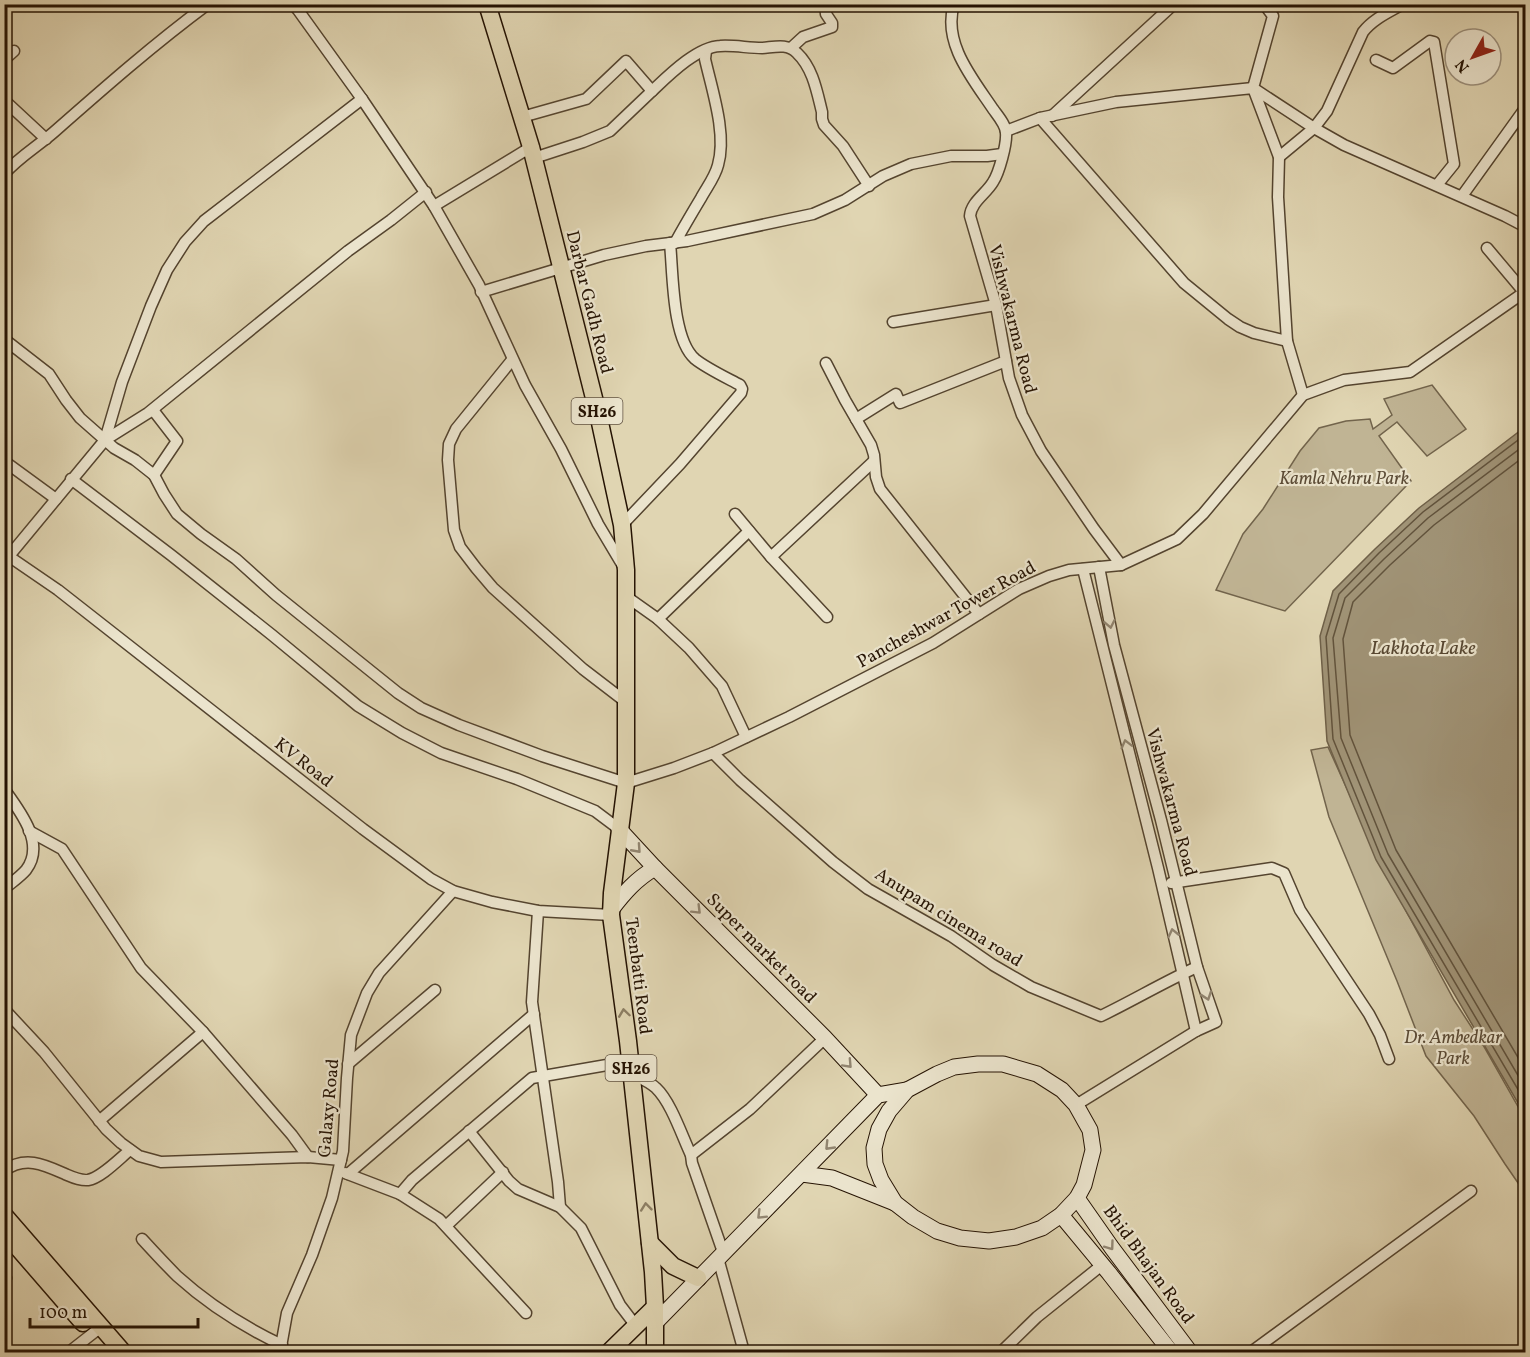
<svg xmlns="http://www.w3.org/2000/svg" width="1530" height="1357" viewBox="0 0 1530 1357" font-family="Vollkorn,serif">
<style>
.green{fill:#c0b494;stroke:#72644c;stroke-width:1.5}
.water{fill:#a09376;stroke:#6f6048;stroke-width:1.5}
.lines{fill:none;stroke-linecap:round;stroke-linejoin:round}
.shore{stroke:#62533c;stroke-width:1.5}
.street-casing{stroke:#54442f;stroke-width:13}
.secondary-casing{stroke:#251303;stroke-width:17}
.primary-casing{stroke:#251303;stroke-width:19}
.street{stroke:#ebe4cd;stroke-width:10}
.secondary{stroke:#ebe4cd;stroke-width:15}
.primary{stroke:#e0d5b2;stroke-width:16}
.oneway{stroke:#928672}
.oneway2{stroke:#8c7e63}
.labels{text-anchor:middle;stroke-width:4.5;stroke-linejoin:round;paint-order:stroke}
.shield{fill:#ebe4cd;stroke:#605240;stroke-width:1.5}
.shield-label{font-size:16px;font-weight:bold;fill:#251303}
.street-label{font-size:18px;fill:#251303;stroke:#ebe4cd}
.park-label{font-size:18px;font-style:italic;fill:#5b4b36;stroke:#ebe4cd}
.water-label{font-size:20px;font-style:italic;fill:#564631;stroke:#ebe4cd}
</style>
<rect width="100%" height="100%" fill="#e0d5b2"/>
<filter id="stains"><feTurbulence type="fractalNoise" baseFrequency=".00333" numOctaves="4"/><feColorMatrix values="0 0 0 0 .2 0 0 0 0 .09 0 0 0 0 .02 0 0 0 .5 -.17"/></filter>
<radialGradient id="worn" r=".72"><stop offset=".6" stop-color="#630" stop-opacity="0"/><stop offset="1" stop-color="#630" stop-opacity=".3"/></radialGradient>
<g class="green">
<polygon points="1432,385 1466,429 1427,456 1397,422 1379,436 1411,481 1285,611 1216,590 1243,534 1263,509 1300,451 1319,428 1346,421 1370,419 1373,429 1392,415 1384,399"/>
<polygon points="1328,747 1383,868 1454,1000 1483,1045 1525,1119 1525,1193 1505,1164 1474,1116 1426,1056 1397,981 1329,817 1311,750"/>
</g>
<polygon class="water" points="1525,427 1525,1115 1376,860 1327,741 1320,636 1333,591 1375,549 1419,508"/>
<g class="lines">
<g class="shore">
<polyline points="1526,434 1423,512 1379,553 1339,594 1326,637 1333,739 1381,857 1526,1103"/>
<polyline points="1526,444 1428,518 1384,559 1345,598 1333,638 1341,738 1388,854 1526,1089"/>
<polyline points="1526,455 1434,525 1390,565 1353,602 1343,639 1350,735 1396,850 1526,1071"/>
</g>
<g class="street-casing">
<g id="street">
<polyline points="293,4 298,10 362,99"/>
<path d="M954,4C942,43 973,79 993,109C998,116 1006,125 1006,133C1007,144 999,173 993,182C986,194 971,202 970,216L996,305L1009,378L1022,415L1041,451L1094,529L1121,565"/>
<polyline points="1264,4 1273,16 1253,88 1314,128 1344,145 1505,216 1526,227"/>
<polyline points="791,48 803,37 832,27 832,23 826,14 825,4"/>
<polyline points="4,60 14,51"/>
<polyline points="1376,60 1393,68 1430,41 1434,42 1454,164 1437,185"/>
<path d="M652,91C669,75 697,47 720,46C734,45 748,48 762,48C775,47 787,43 797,53C813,68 817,92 822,112V119L824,125L843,146L869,186"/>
<polyline points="4,100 46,139"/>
<polyline points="1052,116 1174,4"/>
<polyline points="522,117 586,99 626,61 652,91 610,131 583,142 534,158"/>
<polyline points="1040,118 1184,283 1228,319 1240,327 1254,333 1287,341"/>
<polyline points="1006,131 1040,118 1116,102 1253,88 1279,157 1278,197 1287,341 1303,395"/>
<path d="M1279,157L1314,128L1327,111L1363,32C1373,19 1389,12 1403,4"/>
<path d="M4,174C19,157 38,146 54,132C104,88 154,44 208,4"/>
<polyline points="1462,196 1526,107"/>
<polyline points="434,206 531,147"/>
<path d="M675,243C683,228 692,213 701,198C707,187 715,177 718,165C727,134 712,90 705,59L706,51"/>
<polyline points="1487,248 1524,292"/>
<polyline points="481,292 604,255 646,246 687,241 813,214 845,200 883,176 911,164 951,156 987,156 1002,154"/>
<polyline points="893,322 996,305"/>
<polyline points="4,339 49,374 66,400 80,418 114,448 135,460 154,475 164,494 177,514 201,534 236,559 276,595 398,693 421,708 459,725 542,756 626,783 674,768 713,753 789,717 933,643 1019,589 1049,576 1069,570 1121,565 1177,539 1203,514 1303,395 1344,380 1410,372 1526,291"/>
<polyline points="512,360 456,429 449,444 448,460 454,530 460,547 476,568 493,588 583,669 626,702"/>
<polyline points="826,363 845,400 871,445 874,455 876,477 880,489 979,614"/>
<polyline points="153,410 177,441 154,475"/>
<polyline points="856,419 896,394 900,403 1006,361"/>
<polyline points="105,440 122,382 151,306 167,270 185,242 204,221 362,99 434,206 479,285 525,385 561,449 598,524 623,566"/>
<polyline points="4,461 56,499"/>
<polyline points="71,479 171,555 272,635 358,706 402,733 441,753 517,779 595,811 619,829"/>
<polyline points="735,514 771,557 874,461"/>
<path d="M622,525L680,464L741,393L742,389L740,385C727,378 706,368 695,359C672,339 673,273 670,243"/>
<polyline points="4,553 58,590 363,829 431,879 453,891 492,902 538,911 611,915"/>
<polyline points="771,557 827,617"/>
<polyline points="4,562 105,440 148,413 348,251 391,220 426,192"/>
<polyline points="1083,569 1158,868 1196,1031"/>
<polyline points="627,597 658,619 689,648 722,686 746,737"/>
<polyline points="658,619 749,531"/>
<path d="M713,753L740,780L833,862L868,889L951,936L993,965L1031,987L1101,1016C1134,1000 1164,982 1197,967"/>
<path d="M4,789C20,811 46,844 26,870C20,877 11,883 4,889"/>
<polyline points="29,831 62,849 141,968 203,1032 292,1135 308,1157"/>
<polyline points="1171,883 1272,868 1284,873 1300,910 1369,1014 1380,1035 1389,1059"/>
<polyline points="538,911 532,1002 558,1182 560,1207"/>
<polyline points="4,1009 44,1052 106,1129 121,1143 139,1156 161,1162 308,1157 341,1160"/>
<polyline points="348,1064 435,990"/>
<path d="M632,1074C640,1078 650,1082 656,1088C671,1102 682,1136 691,1155L692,1163L723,1252"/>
<polyline points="1076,1105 1196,1031 1216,1022 1197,967 1161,820 1114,645 1099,567"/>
<polyline points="99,1121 203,1032"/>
<polyline points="469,1131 509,1181 518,1189 560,1207 581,1228 620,1305 636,1326"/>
<polyline points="691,1155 750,1109 825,1038"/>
<path d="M4,1171C25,1155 45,1165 65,1174C72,1177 80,1181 88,1180C101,1178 119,1159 130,1150"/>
<polyline points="345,1173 400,1194 439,1219 526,1313"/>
<polyline points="348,1174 534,1014"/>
<polyline points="400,1194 412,1180 532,1078 630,1061"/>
<polyline points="446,1226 503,1172"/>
<path d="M142,1239C153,1251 165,1264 177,1276C208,1304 244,1327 282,1345"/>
<polyline points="718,1258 744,1352"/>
<polyline points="4,1283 6,1278"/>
<polyline points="69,1352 101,1327"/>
<polyline points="280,1352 287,1313 312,1255 332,1198 343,1151 347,1078 351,1035 367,993 379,973 453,891"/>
<polyline points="1001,1352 1037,1317 1102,1265"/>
<polyline points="1251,1352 1471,1191"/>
</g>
</g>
<g class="secondary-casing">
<g id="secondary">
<polyline points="619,829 655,868 825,1038 878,1095"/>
<path d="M611,910C624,893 636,879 655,868"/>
<polygon points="978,1064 1003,1064 1037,1074 1062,1090 1076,1105 1090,1130 1093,1150 1084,1185 1077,1198 1061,1215 1042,1228 1016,1237 989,1241 960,1238 937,1231 913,1217 895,1203 881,1180 875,1164 874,1148 879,1129 889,1111 907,1090 937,1074 954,1067"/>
<polyline points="802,1174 832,1178 895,1203"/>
<polyline points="1077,1198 1112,1248 1190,1352"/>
<polyline points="1061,1215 1109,1273 1171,1352"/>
<polyline points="655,1323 878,1095 907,1090"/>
</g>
</g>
<g class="primary-casing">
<g id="primary">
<polyline points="487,4 531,147 599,418 622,525 626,570 626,783 612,893 611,915 628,1041 653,1272 655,1307 655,1352"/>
<polyline points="4,1215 123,1352"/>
<polyline points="5,1233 83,1323"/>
<polyline points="650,1243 673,1266 698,1278"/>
<polyline points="609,1352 655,1307"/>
</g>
</g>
<use href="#street" class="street"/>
<use href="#secondary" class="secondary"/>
<use href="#primary" class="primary"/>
</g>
<defs><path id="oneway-chevron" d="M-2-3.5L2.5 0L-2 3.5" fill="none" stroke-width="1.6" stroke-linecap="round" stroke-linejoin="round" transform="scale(1.5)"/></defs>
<g class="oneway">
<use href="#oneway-chevron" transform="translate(1110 624) rotate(79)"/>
<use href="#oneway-chevron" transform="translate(1126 744) rotate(-104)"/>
<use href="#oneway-chevron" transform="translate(637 849) rotate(48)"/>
<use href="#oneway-chevron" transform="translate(697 910) rotate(45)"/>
<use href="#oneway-chevron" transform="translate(1173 933) rotate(-103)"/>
<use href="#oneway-chevron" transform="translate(1207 996) rotate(71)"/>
<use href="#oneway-chevron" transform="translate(848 1064) rotate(47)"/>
<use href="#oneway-chevron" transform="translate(829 1146) rotate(134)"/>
<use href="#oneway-chevron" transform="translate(761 1215) rotate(135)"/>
<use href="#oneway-chevron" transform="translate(1110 1246) rotate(54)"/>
</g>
<g class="oneway2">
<use href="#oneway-chevron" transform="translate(624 1013) rotate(-98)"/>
<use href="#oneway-chevron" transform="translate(646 1207) rotate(-96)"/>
</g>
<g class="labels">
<g class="shield">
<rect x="571.5" y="398" width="51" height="26" rx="4.5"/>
<rect x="605.5" y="1055" width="51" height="26" rx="4.5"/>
</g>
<g class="shield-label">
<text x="597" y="417">SH26</text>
<text x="631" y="1074">SH26</text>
</g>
<g class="street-label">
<text transform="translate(590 302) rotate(76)" y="6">Darbar Gadh Road</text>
<text transform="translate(1013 319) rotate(76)" y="6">Vishwakarma Road</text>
<text transform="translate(946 614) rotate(-29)" y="6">Pancheshwar Tower Road</text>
<text transform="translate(304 762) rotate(38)" y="6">KV Road</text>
<text transform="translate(1172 802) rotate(75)" y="6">Vishwakarma Road</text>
<text transform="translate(949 917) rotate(32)" y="6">Anupam cinema road</text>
<text transform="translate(762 948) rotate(45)" y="6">Super market road</text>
<text transform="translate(639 976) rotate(83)" y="6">Teenbatti Road</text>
<text transform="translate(328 1108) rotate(-85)" y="6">Galaxy Road</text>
<text transform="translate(1149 1264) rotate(54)" y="6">Bhid Bhajan Road</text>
</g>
<g class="park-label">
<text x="1344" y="484">Kamla Nehru Park</text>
<text x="1453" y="1043">Dr. Ambedkar<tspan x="1453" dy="21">Park</tspan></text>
</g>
<g class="water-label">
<text x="1423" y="654">Lakhota Lake</text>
</g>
</g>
<rect width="1530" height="1357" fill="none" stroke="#e0d5b2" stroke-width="24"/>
<rect x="6" y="6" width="1518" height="1345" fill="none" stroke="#251303" stroke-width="3"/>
<rect x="12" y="12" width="1506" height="1333" fill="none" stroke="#251303" stroke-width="1.5"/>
<g transform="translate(1473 57) rotate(230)"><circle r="28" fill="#ebe4cd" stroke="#9c907c" stroke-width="1.5"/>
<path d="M0-4.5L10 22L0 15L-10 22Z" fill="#8f2418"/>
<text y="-9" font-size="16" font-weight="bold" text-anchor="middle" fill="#251303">N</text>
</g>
<path d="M30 1318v9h168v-9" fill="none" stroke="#251303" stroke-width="3"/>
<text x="39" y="1318" font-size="18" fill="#251303" stroke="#ebe4cd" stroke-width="4.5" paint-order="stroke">100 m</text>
<rect width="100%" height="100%" filter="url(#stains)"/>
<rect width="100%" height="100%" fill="url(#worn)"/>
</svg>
